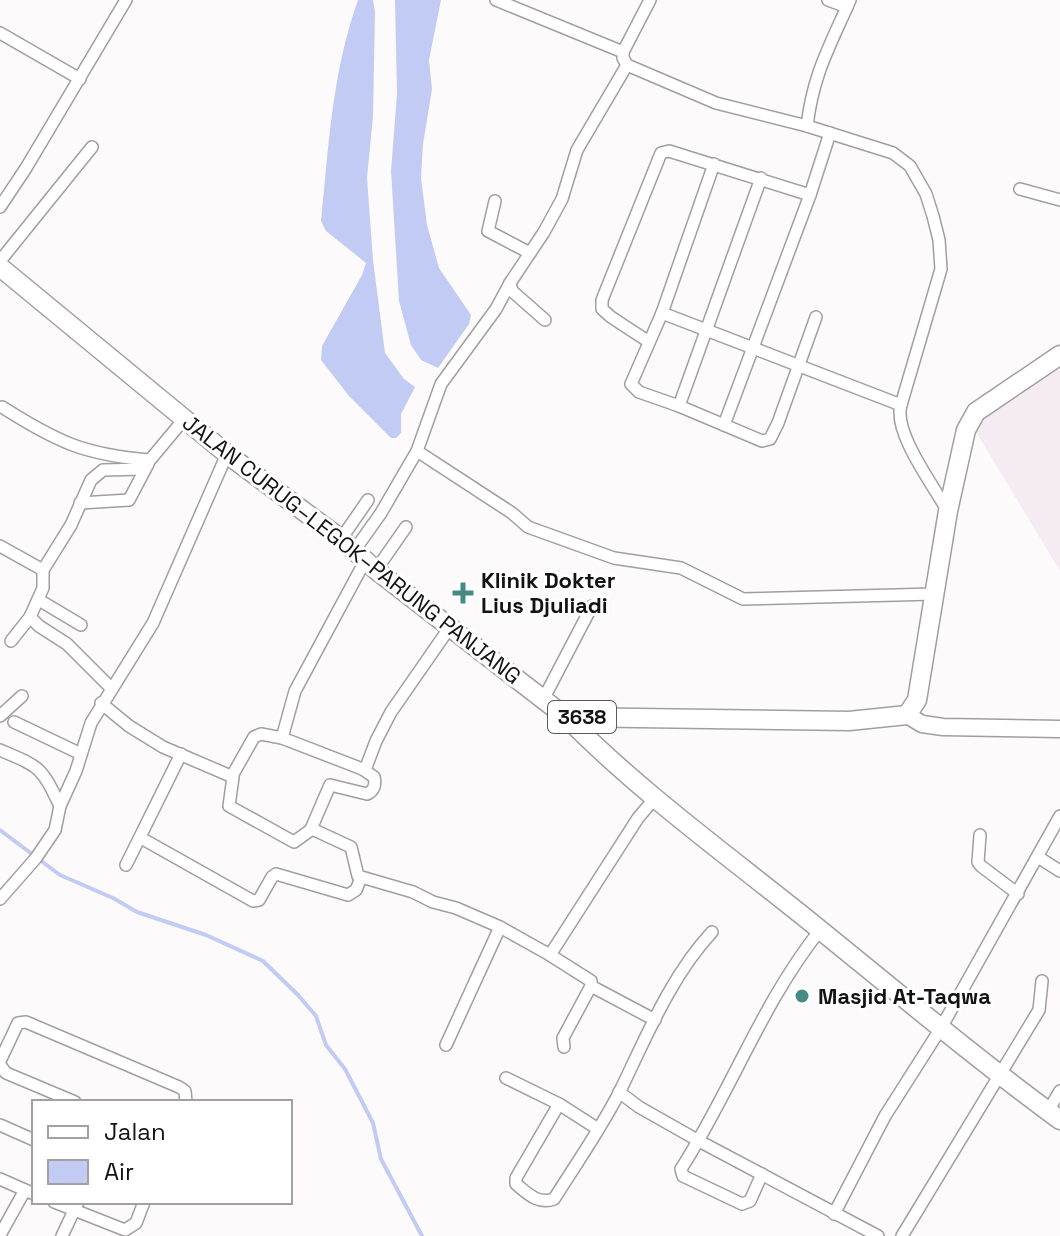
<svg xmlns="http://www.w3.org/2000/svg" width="1060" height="1236" viewBox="0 0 1060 1236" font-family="'Space Grotesk',sans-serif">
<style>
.built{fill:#f5ebf2}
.water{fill:#c2cbf3}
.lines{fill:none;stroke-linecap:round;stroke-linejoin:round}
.stream{stroke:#c2cbf3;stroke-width:4}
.street-casing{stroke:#a19ea0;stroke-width:14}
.secondary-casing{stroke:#a19ea0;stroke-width:19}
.primary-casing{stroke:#a19ea0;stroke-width:21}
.street{stroke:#fff;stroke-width:11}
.secondary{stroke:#fff;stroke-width:16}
.primary{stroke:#fff;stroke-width:18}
.poi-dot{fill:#448b84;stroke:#fff;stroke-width:3}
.labels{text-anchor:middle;stroke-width:6;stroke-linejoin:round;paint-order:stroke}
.shield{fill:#fff;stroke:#5a5a5a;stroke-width:2}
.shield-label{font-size:20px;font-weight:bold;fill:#141314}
.street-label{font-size:22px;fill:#141314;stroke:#fff}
.poi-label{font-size:22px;font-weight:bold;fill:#141314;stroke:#fff;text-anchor:start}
</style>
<rect width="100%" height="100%" fill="#fdfafc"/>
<polygon class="built" points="1060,360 1060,571 976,432 986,408"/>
<g class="water">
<path d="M358,0H373L375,11L373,116L367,178L373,260L385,353L404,379L415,387L401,414V433L396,438H391L349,396L321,360L322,346L362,275L366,263L326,231L321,221C329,144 332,73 358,0Z"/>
<polygon points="395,0 441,0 429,60 432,89 423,144 421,178 427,225 439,268 471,315 469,324 438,368 421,360 411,345 399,301 391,171 397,94"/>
</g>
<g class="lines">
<polyline class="stream" points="0,830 60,875 113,898 137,912 206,935 263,961 298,995 316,1016 326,1045 345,1069 373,1123 381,1159 422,1236"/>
<g class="street-casing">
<g id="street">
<polyline points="496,0 623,52"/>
<path d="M650,0L623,52V58L627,65L716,103L807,126L893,153L910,166L926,194L933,216L939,240L941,269L901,405C893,432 933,485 947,510"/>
<polyline points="828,0 847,7"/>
<polyline points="0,33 80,79"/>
<path d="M807,126C813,74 830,46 850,0"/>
<polyline points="761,178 679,406 762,441 770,439 778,423 816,317"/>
<polyline points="1020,189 1060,200"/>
<polyline points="495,201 488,231 530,253"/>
<polyline points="0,207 26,168 126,0"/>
<polyline points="0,261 92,147"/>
<polyline points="662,313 901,405"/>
<polyline points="545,320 512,291 510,283 544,232 562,199 577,150 627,65"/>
<polyline points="649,342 611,317 602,309 602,300 661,153 669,151 810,195"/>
<polyline points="679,406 639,392 631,384 662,313 714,164"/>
<path d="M2,407C57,442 85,455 150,460L185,418"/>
<polyline points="724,425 810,195 830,133"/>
<polyline points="417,451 512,513 528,527 614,558 681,568 743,599 934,594"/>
<polyline points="80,503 129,500 148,464"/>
<polyline points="341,539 368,500"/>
<polyline points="0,546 43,570"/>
<polyline points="354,551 381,513 417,451 441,384 496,309 510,283"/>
<polyline points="376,570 406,527"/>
<polyline points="39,600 81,625"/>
<polyline points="30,617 43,588 43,570 71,525 91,480 103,470 145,469"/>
<polyline points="11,641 30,617 39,626 67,644 111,688"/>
<polyline points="539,695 546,694 592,606"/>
<polyline points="101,703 129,726 163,747 233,777 229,806 294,842 312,829 351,847 358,876 413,892 433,902 456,908 500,927 550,955 638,818 655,798"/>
<polyline points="0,716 22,696"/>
<polyline points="14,722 81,754"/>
<polyline points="282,738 295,691 365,561"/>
<path d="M0,750C40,767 41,766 60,806"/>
<polyline points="232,776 254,737 261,734 282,738 365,770 376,741 391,712 450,627"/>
<path d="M311,829L330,785L367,794C374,791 376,784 374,777L364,770"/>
<polyline points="980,835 978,862 981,866 1018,894"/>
<polyline points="141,838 253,901 259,900 272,877 276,874 348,895 356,890 361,878"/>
<polyline points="1038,857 1060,871"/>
<polyline points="126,865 181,754"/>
<polyline points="0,899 36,858 55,830 60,806 76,771 91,723 153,623 227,454"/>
<polyline points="550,955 591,981 591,986 563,1038 564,1047"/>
<polyline points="591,986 655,1020"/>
<polyline points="446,1045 500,927"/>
<polyline points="0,1061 18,1023 26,1022 179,1087 185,1091 186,1102"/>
<polyline points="0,1065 6,1073 75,1102"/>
<polyline points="506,1078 559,1104 598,1129"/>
<polyline points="619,1092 639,1107 699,1141 878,1236"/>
<path d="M559,1104L516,1178V1184C527,1193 538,1205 554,1199C576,1164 600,1130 619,1093C646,1038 670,977 712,932"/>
<polyline points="1048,1111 1060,1091"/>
<polyline points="0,1125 34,1140"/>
<path d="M762,1174L750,1201L742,1204L683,1176L681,1169C731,1091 762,1003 820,930"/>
<polyline points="0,1179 34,1194"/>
<polyline points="54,1202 125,1230 136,1223 144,1202"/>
<polyline points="834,1214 885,1116 941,1028 1060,816"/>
<polyline points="0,1235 25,1190"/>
<polyline points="62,1236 78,1202"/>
<polyline points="902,1236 1039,1010 1042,981"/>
</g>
</g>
<g class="secondary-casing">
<polyline id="secondary" points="907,715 922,724 943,727 1060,729"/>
</g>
<g class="primary-casing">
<g id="primary">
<polyline points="0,267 227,454 341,539 376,570 566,717 849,721 907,715 917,700 948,511 966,430 976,412 1060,355"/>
<path d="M566,717C637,789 719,849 798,912C885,982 970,1054 1060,1120"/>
</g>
</g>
<use href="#street" class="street"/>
<use href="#secondary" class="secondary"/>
<use href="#primary" class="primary"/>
</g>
<g class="poi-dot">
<path d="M459 581h8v8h8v8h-8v8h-8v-8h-8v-8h8z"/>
<circle cx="802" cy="996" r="8"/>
</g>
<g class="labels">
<rect class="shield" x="548" y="701" width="68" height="32" rx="6"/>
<g class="shield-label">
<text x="582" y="724">3638</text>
</g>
<g class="street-label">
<text transform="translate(352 549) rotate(38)" y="8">JALAN CURUG–LEGOK–PARUNG PANJANG</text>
</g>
<g class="poi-label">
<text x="481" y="588">Klinik Dokter<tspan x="481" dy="25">Lius Djuliadi</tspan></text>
<text x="818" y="1004">Masjid At-Taqwa</text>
</g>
</g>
<rect x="32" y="1100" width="260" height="104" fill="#ffffff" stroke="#a1a1a1" stroke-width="2"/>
<rect x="48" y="1126" width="40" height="12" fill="#ffffff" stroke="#a1a1a1" stroke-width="2"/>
<text x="104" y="1140" font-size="24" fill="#141314">Jalan</text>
<rect x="48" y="1160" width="40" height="24" fill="#c2cbf3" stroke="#a1a1a1" stroke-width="2"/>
<text x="104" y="1180" font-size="24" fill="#141314">Air</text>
</svg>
